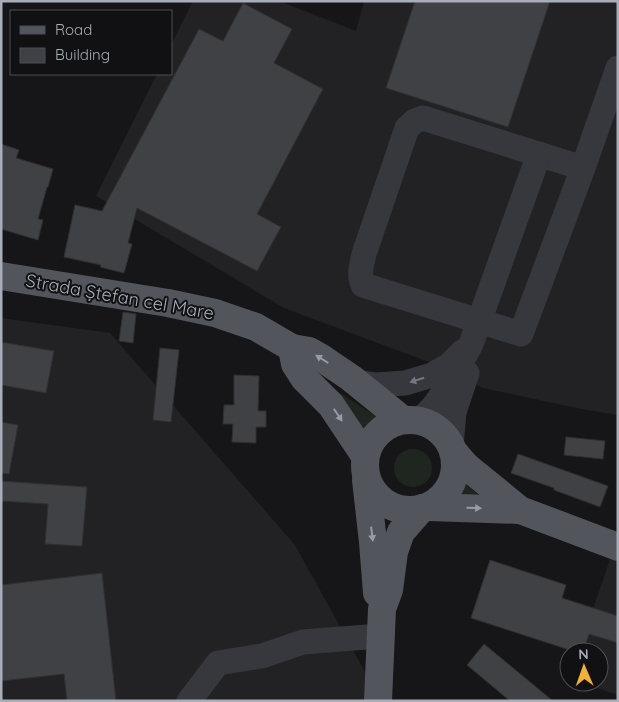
<svg xmlns="http://www.w3.org/2000/svg" width="619" height="702" viewBox="0 0 619 702" font-family="Quicksand,sans-serif">
<style>
.built{fill:#222225}
.green{fill:#1e261f}
.building{fill:#404145;stroke:#303034}
.lines{fill:none;stroke-linecap:round;stroke-linejoin:round}
.minor{stroke:#37383d;stroke-width:25}
.major{stroke:#53555c;stroke-width:28}
.oneway{fill:#979ba6}
.oneway2{fill:#757881}
.labels{text-anchor:middle;stroke-width:4;stroke-linejoin:round;paint-order:stroke}
.street-label{font-size:18px;fill:#a8adb8;stroke:#111113}
</style>
<rect width="100%" height="100%" fill="#161618"/>
<g class="built">
<polygon points="193,1 279,1 356,31 364,1 618,1 618,415 581,409 483,388 434,364 284,308 96,196 157,74 171,74 171,45"/>
<polygon points="1,318 110,333 295,545 381,701 1,701"/>
<polygon points="611,557 618,559 618,695 580,682 599,682 599,652 578,652"/>
</g>
<g class="green">
<polygon points="332,388 385,422 370,428 364,436"/>
<circle cx="413" cy="468" r="19"/>
<polygon points="464,483 490,505 458,496 463,489"/>
</g>
<g class="building">
<polygon points="415,1 550,1 508,127 386,88"/>
<polygon points="243,3 292,29 274,63 323,89 257,214 281,227 257,271 137,208 128,243 132,244 124,273 100,267 101,265 64,257 75,205 102,211 199,29 223,41"/>
<polygon points="1,144 19,150 16,158 53,169 48,187 47,187 38,219 43,220 38,240 1,229"/>
<polygon points="123,312 136,314 133,343 119,341"/>
<polygon points="1,342 54,351 46,393 1,385"/>
<polygon points="160,348 179,350 171,422 153,420"/>
<polygon points="234,375 259,376 258,411 266,411 266,427 256,427 256,443 232,442 233,424 223,424 224,405 234,405"/>
<polygon points="1,422 18,425 9,474 1,473"/>
<polygon points="566,437 605,441 603,459 564,455"/>
<polygon points="518,454 608,486 600,507 554,490 554,488 511,473"/>
<polygon points="1,481 87,487 82,546 45,544 48,504 1,501"/>
<polygon points="490,560 566,585 562,598 618,616 618,643 589,634 583,652 576,652 471,618"/>
<polygon points="102,573 116,701 67,701 64,674 1,681 1,585"/>
<polygon points="484,644 553,701 510,701 467,665"/>
</g>
<g class="lines">
<g class="minor">
<path d="M583,168L423,118L415,121L407,128L364,254C362,265 358,274 363,285L521,334L583,168L618,68"/>
<polyline points="356,382 376,385 405,383 432,375 448,366 462,352"/>
<polyline points="419,421 433,407 451,382 471,344 539,154"/>
<polyline points="451,446 454,412 467,373"/>
<polyline points="189,701 218,663 262,656 303,642 380,636"/>
</g>
<g class="major">
<polyline points="1,276 168,303 215,313 256,327 292,348 309,351 323,359 351,378 403,420"/>
<polyline points="292,348 295,364 304,378 331,405 365,456"/>
<circle cx="410" cy="465" r="45"/>
<polyline points="454,452 466,466 520,510 618,547"/>
<polyline points="366,480 373,542 377,593"/>
<polyline points="429,507 520,510"/>
<polyline points="378,701 382,609 389,590 394,552 401,532 422,508"/>
</g>
</g>
<defs><path id="oneway-solid" d="M-6-.8H1V-3.2L6.5 0L1 3.2V.8H-6Z" transform="scale(1.25)"/></defs>
<g class="oneway">
<use href="#oneway-solid" transform="translate(322 359) rotate(-148)"/>
<use href="#oneway-solid" transform="translate(338 415) rotate(56)"/>
<use href="#oneway-solid" transform="translate(474 508) rotate(2)"/>
<use href="#oneway-solid" transform="translate(372 534) rotate(83)"/>
</g>
<use class="oneway2" href="#oneway-solid" transform="translate(417 380) rotate(162)"/>
<g class="labels">
<g class="street-label">
<text transform="translate(120 297) rotate(10)" y="6">Strada Ștefan cel Mare</text>
</g>
</g>
<rect width="619" height="702" fill="none" stroke="#a8adb8" stroke-width="5"/>
<rect x="10" y="10" width="162" height="65" fill="#111113" stroke="#4d4f55"/>
<rect x="20" y="26" width="25" height="8" fill="#53555c" stroke="#4d4f55"/>
<text x="55" y="35" font-size="15" fill="#a8adb8">Road</text>
<rect x="20" y="48" width="25" height="15" fill="#404145" stroke="#4d4f55"/>
<text x="55" y="60" font-size="15" fill="#a8adb8">Building</text>
<g transform="translate(584 667) rotate(358)"><circle r="24" fill="#111113" stroke="#4d4f55"/>
<path d="M0-4L9 19L0 12L-9 19Z" fill="#f2b134"/>
<text y="-8" font-size="14" font-weight="bold" text-anchor="middle" fill="#a8adb8">N</text>
</g>
</svg>
